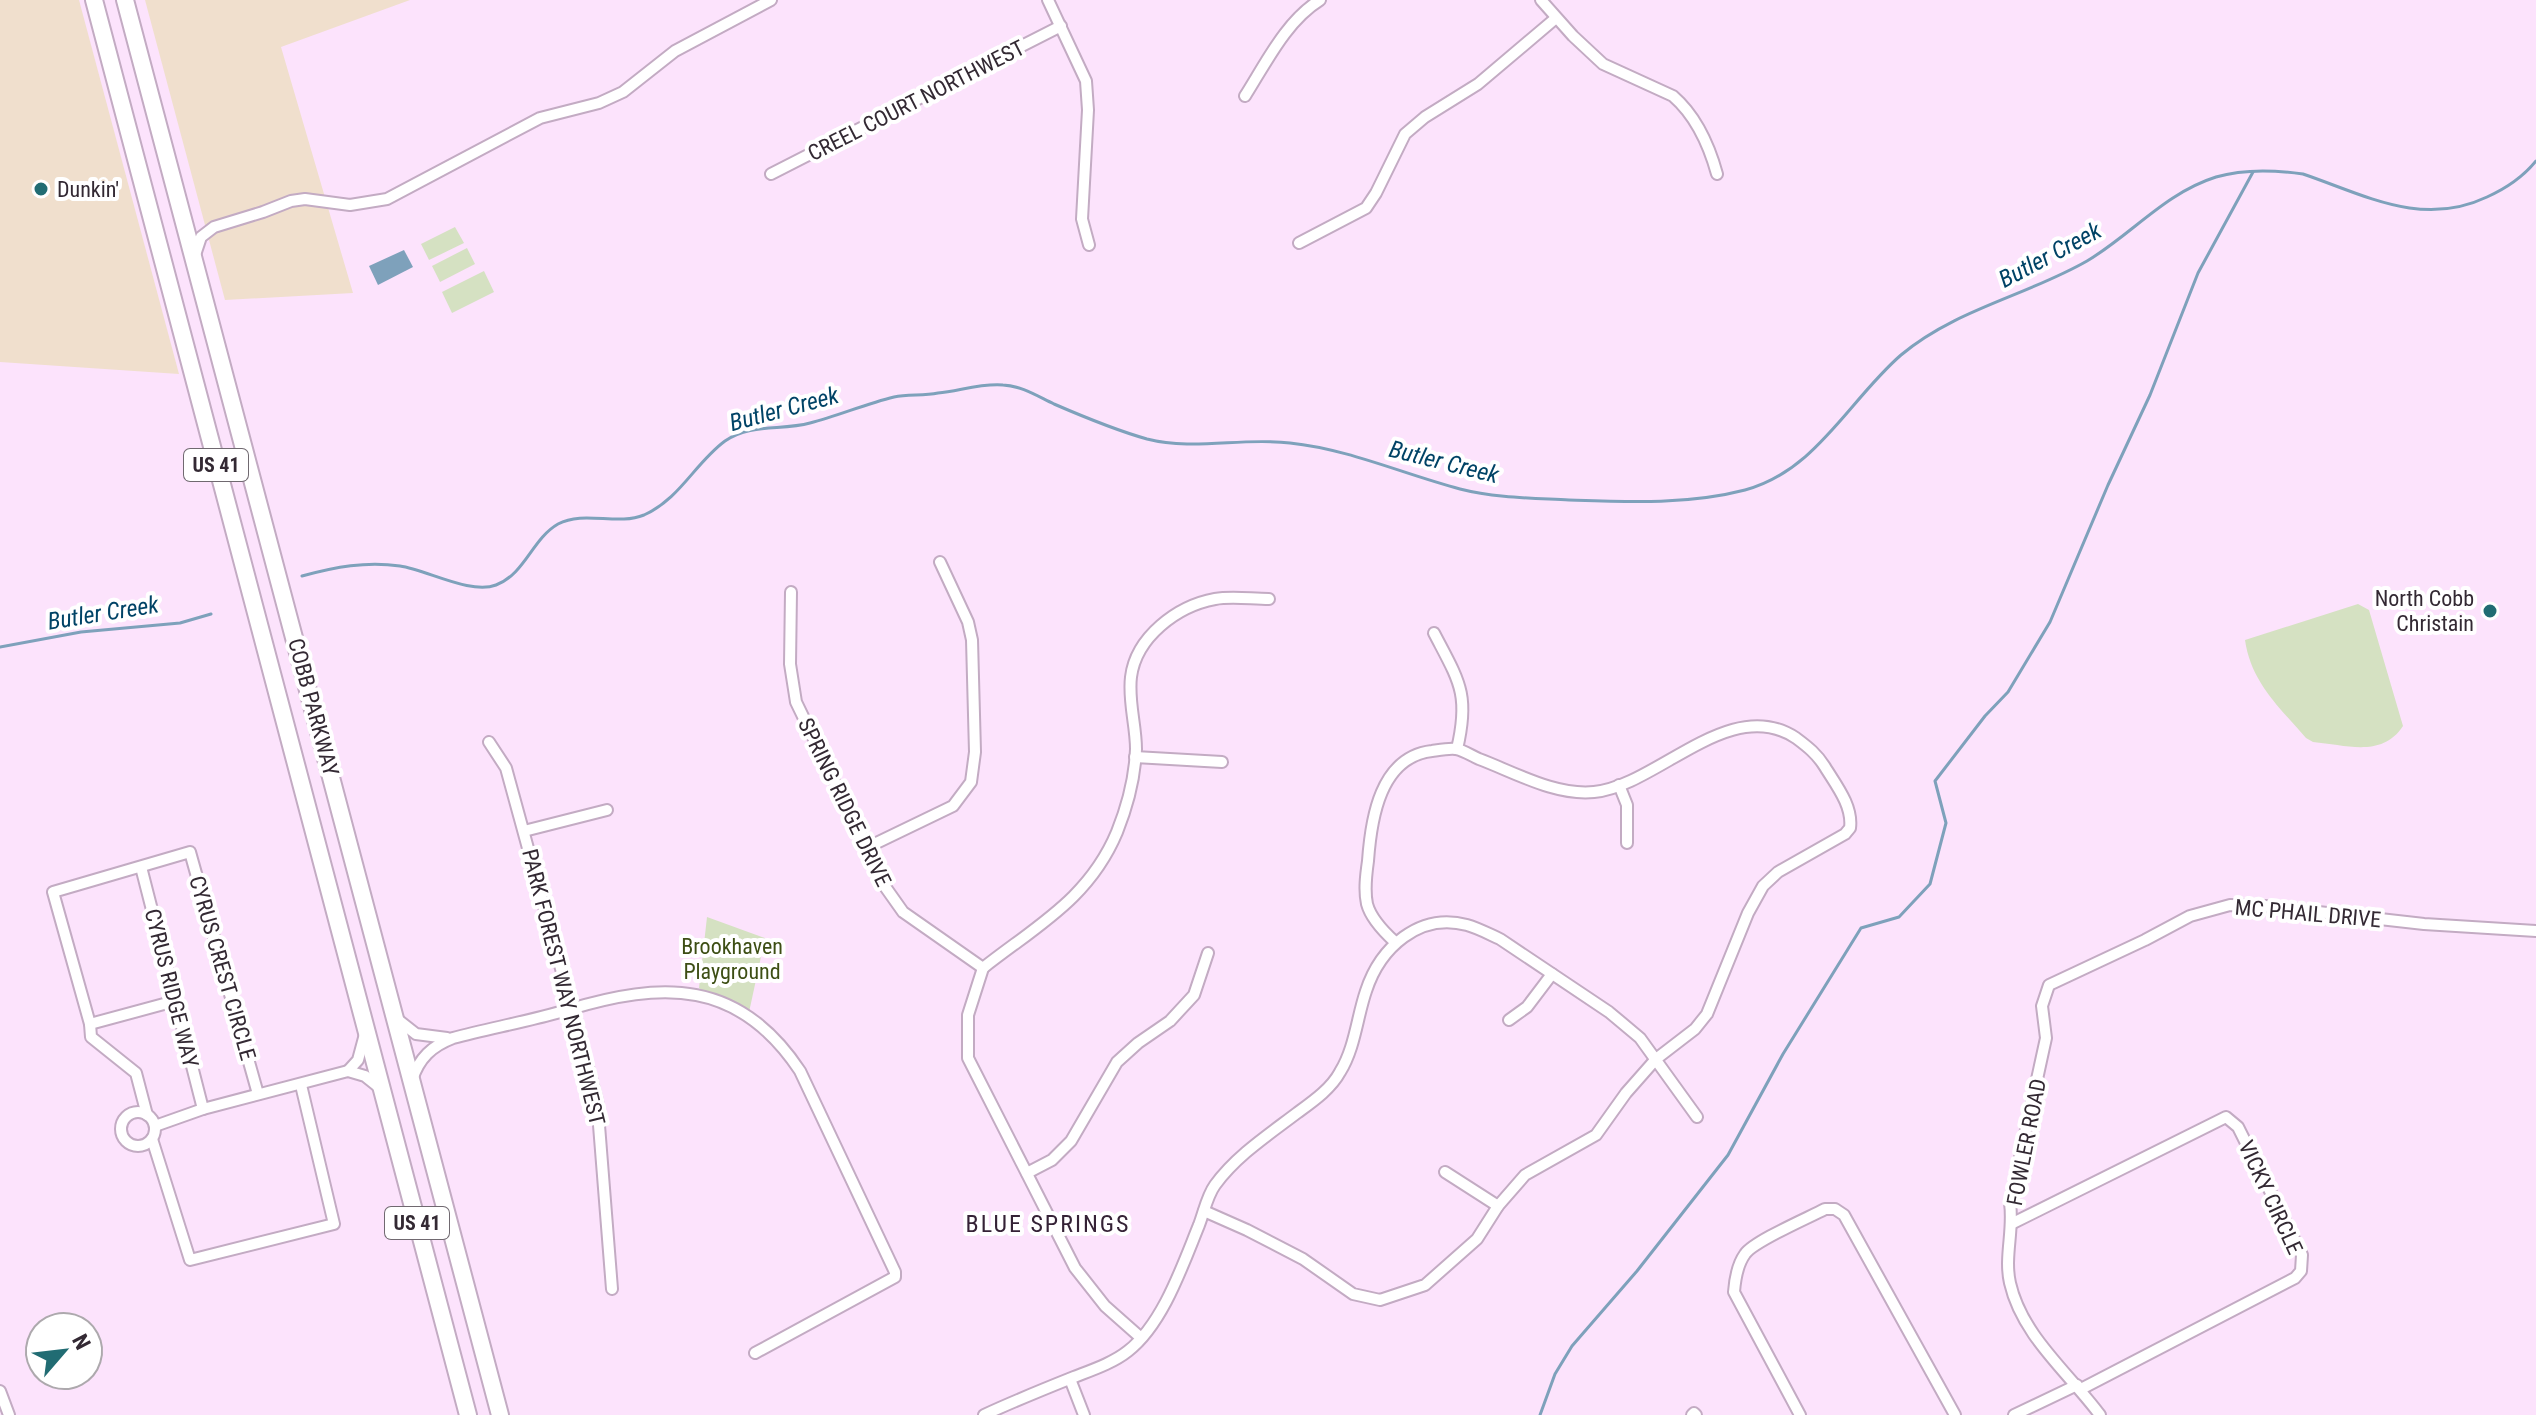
<svg xmlns="http://www.w3.org/2000/svg" width="2536" height="1415" viewBox="0 0 2536 1415" font-family="'Roboto Condensed',sans-serif">
<style>
.commercial{fill:#f0dfcd}
.green{fill:#d5e1c2}
.water{fill:#7ea1bb}
.lines{fill:none;stroke-linecap:round;stroke-linejoin:round}
.stream{stroke:#7ea1bb;stroke-width:3}
.street-casing{stroke:#c3abc3;stroke-width:14}
.primary-casing{stroke:#c3abc3;stroke-width:20}
.street{stroke:#fff;stroke-width:10}
.primary{stroke:#fff;stroke-width:16}
.poi-dot{fill:#216c73;stroke:#fff;stroke-width:3}
.labels{text-anchor:middle;stroke-width:8;stroke-linejoin:round;paint-order:stroke}
.shield{fill:#fff;stroke:#706970;stroke-width:2}
.shield-label{font-size:20px;font-weight:bold;fill:#332933}
.street-label{font-size:22px;fill:#332933;stroke:#fff}
.poi-label{font-size:22px;fill:#332933;stroke:#fff;text-anchor:start}
.park-label{font-size:22px;fill:#3d4e14;stroke:#fff}
.water-label{font-size:24px;font-style:italic;fill:#004366;stroke:#fff}
.neighbourhood-label{font-size:24px;letter-spacing:2px;fill:#352236;stroke:#fff}
</style>
<rect width="100%" height="100%" fill="#fce3fc"/>
<g class="commercial">
<polygon points="0,0 79,0 179,374 0,362"/>
<polygon points="145,0 410,0 281,47 353,293 225,300"/>
</g>
<g class="green">
<polygon points="455,227 464,243 429,260 421,244"/>
<polygon points="467,248 475,264 440,282 432,266"/>
<polygon points="484,271 494,292 452,313 442,292"/>
<path d="M2358,604L2369,610L2403,726C2382,758 2347,745 2313,742L2306,738C2279,707 2251,682 2245,640Z"/>
<polygon points="707,917 765,938 748,1017 699,988"/>
</g>
<polygon class="water" points="404,250 413,267 378,285 369,266"/>
<g class="lines">
<g class="stream">
<path d="M302,576C335,567 366,561 400,566C427,570 471,595 496,585C525,574 532,539 558,524C584,510 617,526 644,515C680,499 695,463 725,441C751,423 781,431 810,423C838,416 865,404 894,397C908,394 923,396 938,393C959,391 981,383 1003,385C1022,386 1037,396 1054,404C1084,417 1115,430 1147,439C1194,451 1242,437 1290,443C1348,449 1403,474 1460,489C1495,498 1532,498 1569,500C1626,502 1688,505 1745,490C1816,471 1849,400 1901,355C1956,309 2026,296 2087,261C2131,235 2165,193 2216,177C2243,169 2275,170 2303,174C2365,195 2422,228 2487,197C2505,189 2523,177 2536,161"/>
<polyline points="0,647 81,632 180,623 211,614"/>
<polyline points="1540,1415 1555,1374 1572,1346 1637,1271 1728,1155 1783,1054 1861,928 1899,917 1930,884 1946,823 1935,781 1985,716 2008,692 2050,622 2108,485 2150,395 2198,273 2253,172"/>
</g>
<g class="street-casing">
<g id="street">
<polyline points="1048,0 1086,81 1088,110 1082,219 1089,245"/>
<path d="M1541,0L1573,36L1603,64L1673,96C1696,116 1709,145 1717,174"/>
<path d="M1245,96C1266,63 1286,21 1320,0"/>
<polyline points="771,174 1061,26"/>
<polyline points="1299,243 1366,208 1376,193 1405,134 1425,117 1478,84 1556,18"/>
<polyline points="195,255 201,237 214,227 263,212 291,201 305,199 350,205 387,199 540,118 599,103 623,92 675,51 771,0"/>
<polyline points="791,592 790,664 796,702 886,888 903,912 983,968"/>
<path d="M1434,633C1459,681 1470,694 1457,749"/>
<polyline points="489,742 506,768 597,1100 612,1289"/>
<polyline points="1135,757 1222,762"/>
<polyline points="1619,785 1627,805 1627,843"/>
<polyline points="524,831 607,810"/>
<polyline points="866,848 953,806 971,782 975,752 972,640 968,622 940,562"/>
<polyline points="141,867 203,1109"/>
<path d="M983,968C1036,926 1089,899 1117,832C1127,807 1135,776 1136,749C1136,725 1128,701 1131,677C1136,637 1177,606 1215,599C1232,596 1251,599 1269,599"/>
<polyline points="983,968 968,1015 968,1058 1075,1268 1105,1306 1140,1337"/>
<polyline points="397,1019 416,1034 447,1038"/>
<polyline points="1509,1020 1527,1007 1552,974"/>
<polyline points="90,1024 175,1001"/>
<polyline points="348,1071 358,1060 365,1034"/>
<path d="M412,1080C419,1058 432,1046 453,1038C491,1028 530,1021 567,1010C663,981 739,979 800,1071L895,1272V1277L755,1353"/>
<circle cx="138" cy="1129" r="17"/>
<polyline points="147,1115 136,1073 91,1037 90,1024 53,892 190,852 258,1094"/>
<polyline points="155,1126 203,1109 348,1071 365,1076 380,1088"/>
<polyline points="152,1139 190,1260 334,1224 301,1085"/>
<polyline points="1445,1172 1498,1206"/>
<polyline points="1027,1173 1052,1160 1071,1141 1117,1062 1138,1043 1170,1021 1194,995 1208,953"/>
<path d="M1204,1211L1247,1230L1303,1259L1353,1294L1380,1300L1425,1285L1477,1239L1498,1206L1525,1175L1596,1135L1626,1093L1656,1059L1695,1029L1707,1014L1748,913L1763,886L1778,872L1845,834L1850,828C1853,806 1836,785 1825,767C1817,754 1808,747 1796,738C1730,694 1657,786 1594,792C1555,796 1514,772 1479,759C1472,756 1463,750 1456,749C1450,748 1439,750 1432,751C1380,757 1371,819 1368,861C1366,875 1364,890 1367,904C1371,919 1384,932 1395,942"/>
<polyline points="2013,1223 2226,1117 2238,1127 2302,1255 2301,1271 2295,1278 2081,1389"/>
<polyline points="1070,1379 1084,1415"/>
<polyline points="0,1391 9,1415"/>
<path d="M984,1415C1014,1401 1044,1389 1074,1377C1092,1370 1113,1363 1128,1351C1163,1324 1183,1264 1199,1225C1204,1212 1207,1196 1215,1185C1236,1156 1268,1135 1297,1113C1312,1102 1331,1089 1340,1072C1355,1048 1357,1017 1366,991C1380,948 1419,912 1467,925C1478,928 1489,934 1500,939L1609,1012L1640,1038L1697,1117"/>
<polyline points="1692,1415 1694,1413 1696,1415"/>
<path d="M1800,1415L1734,1292C1735,1279 1737,1265 1745,1254C1754,1241 1808,1218 1825,1209H1835L1844,1215L1955,1415"/>
<polyline points="2014,1415 2077,1385"/>
<path d="M2100,1415C2069,1373 2022,1336 2010,1283C2004,1257 2014,1230 2010,1203L2046,1038L2042,1006L2049,985L2145,940L2190,916L2230,905L2265,906L2424,924L2536,931"/>
</g>
</g>
<g class="primary-casing">
<g id="primary">
<polyline points="94,0 468,1415"/>
<polyline points="125,0 500,1415"/>
</g>
</g>
<use href="#street" class="street"/>
<use href="#primary" class="primary"/>
</g>
<g class="poi-dot">
<circle cx="41" cy="189" r="8"/>
<circle cx="2490" cy="611" r="8"/>
</g>
<g class="labels">
<g class="shield">
<rect x="184" y="449" width="64" height="32" rx="6"/>
<rect x="385" y="1207" width="64" height="32" rx="6"/>
</g>
<g class="shield-label">
<text x="216" y="472">US 41</text>
<text x="417" y="1230">US 41</text>
</g>
<g class="street-label">
<text transform="translate(916 100) rotate(-27)" y="8">CREEL COURT NORTHWEST</text>
<text transform="translate(314 707) rotate(75)" y="8">COBB PARKWAY</text>
<text transform="translate(845 802) rotate(64)" y="8">SPRING RIDGE DRIVE</text>
<text transform="translate(2308 913) rotate(5)" y="8">MC PHAIL DRIVE</text>
<text transform="translate(223 968) rotate(74)" y="8">CYRUS CREST CIRCLE</text>
<text transform="translate(564 987) rotate(76)" y="8">PARK FOREST WAY NORTHWEST</text>
<text transform="translate(172 988) rotate(76)" y="8">CYRUS RIDGE WAY</text>
<text transform="translate(2026 1142) rotate(-79)" y="8">FOWLER ROAD</text>
<text transform="translate(2271 1197) rotate(65)" y="8">VICKY CIRCLE</text>
</g>
<g class="poi-label">
<text x="57" y="197">Dunkin'</text>
<text x="2474" y="606" text-anchor="end">North Cobb<tspan x="2474" dy="25">Christain</tspan></text>
</g>
<g class="park-label">
<text x="732" y="954">Brookhaven<tspan x="732" dy="25">Playground</tspan></text>
</g>
<g class="water-label">
<text transform="translate(2050 255) rotate(-28)" y="8">Butler Creek</text>
<text transform="translate(784 409) rotate(-15)" y="8">Butler Creek</text>
<text transform="translate(1444 462) rotate(14)" y="8">Butler Creek</text>
<text transform="translate(103 613) rotate(-9)" y="8">Butler Creek</text>
</g>
<g class="neighbourhood-label">
<text x="1048" y="1232">BLUE SPRINGS</text>
</g>
</g>
<g transform="translate(64 1351) rotate(62)"><circle r="38" fill="#ffffff" stroke="#ada9ad" stroke-width="2"/>
<path d="M0-6L14 30L0 20L-14 30Z" fill="#216c73"/>
<text y="-12" font-size="22" font-weight="bold" text-anchor="middle" fill="#332933">N</text>
</g>
</svg>
